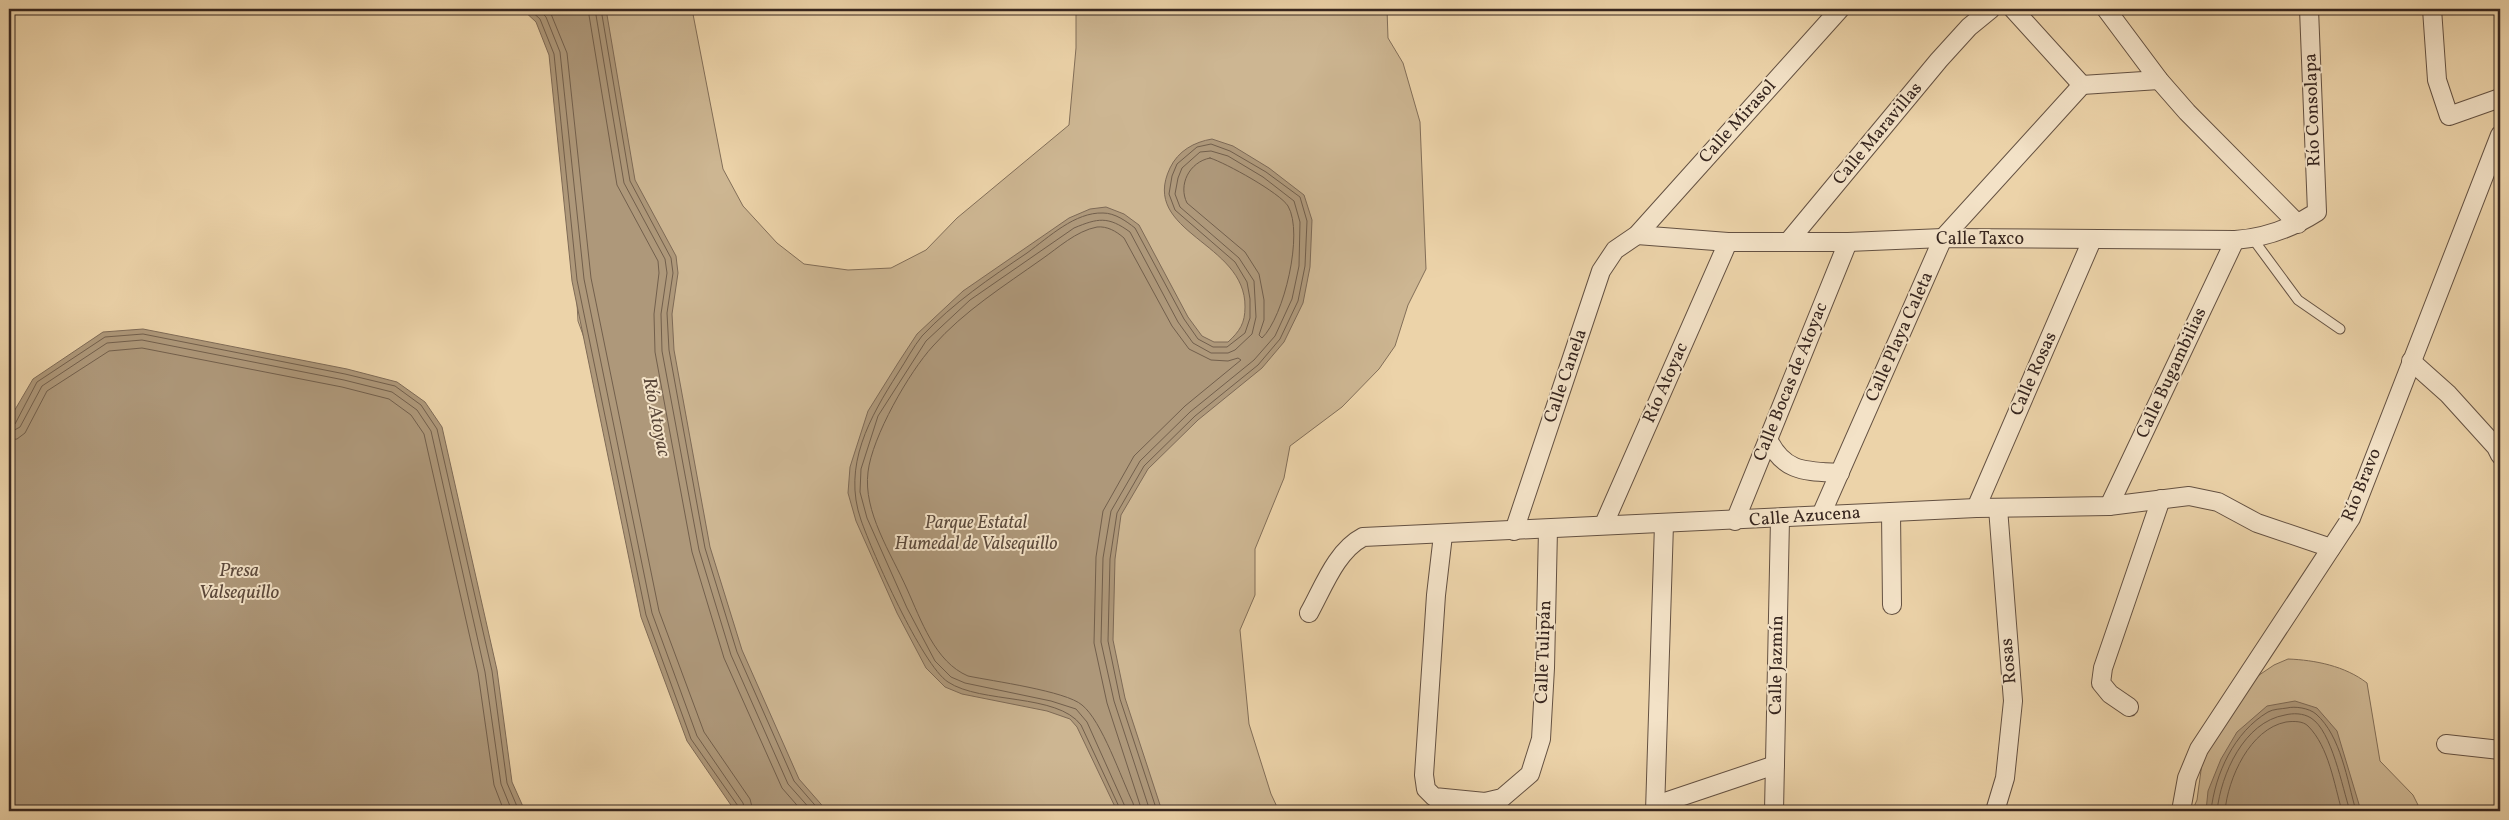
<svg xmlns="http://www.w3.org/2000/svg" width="2509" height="820" viewBox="0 0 2509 820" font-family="Vollkorn,serif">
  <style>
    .green { fill: #cdb692; stroke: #826e58 }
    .water { fill: #ae987a; stroke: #7e6a56 }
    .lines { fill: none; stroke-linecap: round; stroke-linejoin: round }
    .shore { stroke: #725f4c; stroke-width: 1 }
    .lane-casing { stroke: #645142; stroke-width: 11 }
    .street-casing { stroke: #645142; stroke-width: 20 }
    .lane { stroke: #f3e2c7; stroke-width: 9 }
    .street { stroke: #f3e2c7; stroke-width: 18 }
    .labels { text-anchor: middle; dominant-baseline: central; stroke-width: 4; stroke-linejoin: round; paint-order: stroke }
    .street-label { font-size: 18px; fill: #37261f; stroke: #f3e2c7 }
    .park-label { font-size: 18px; font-style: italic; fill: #5c4a3c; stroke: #f3e2c7 }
    .water-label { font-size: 19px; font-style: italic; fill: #5b483a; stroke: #f3e2c7 }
  </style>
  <rect width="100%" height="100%" fill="#ecd3a9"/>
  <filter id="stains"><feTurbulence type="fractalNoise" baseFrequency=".004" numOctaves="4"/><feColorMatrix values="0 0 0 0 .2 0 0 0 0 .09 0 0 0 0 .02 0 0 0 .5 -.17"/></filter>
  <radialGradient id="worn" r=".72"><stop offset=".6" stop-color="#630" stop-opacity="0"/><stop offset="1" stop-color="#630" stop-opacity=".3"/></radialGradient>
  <g class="green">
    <path d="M558,9H692L723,169L743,206L777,243L804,264L848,270L891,268L926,250L957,218L1069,125L1076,48V9H1387L1388,38L1403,63L1420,122L1426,269L1408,305L1395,346L1379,369L1342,407L1290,446L1284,478L1255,549V595L1240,630L1249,724L1271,794L1279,811H757L578,321L561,11Z"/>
    <path d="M2288,659C2315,660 2345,666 2367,683L2380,761L2413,795L2421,811H2192L2197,800L2204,748L2231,694L2274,665Z"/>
  </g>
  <g class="water">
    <path d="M522,9H606L635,180L676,256L678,273L672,314L674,350L710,547L742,650L799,779L827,811H735L687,741L641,617L572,281L549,55L536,22Z"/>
    <path d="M1212,139L1233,146L1269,168L1304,195L1312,220L1310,267L1303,303L1284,342L1262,368L1198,420L1148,469L1121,515L1115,559L1113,640L1125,698L1162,811H1117L1077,727L1070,719L1047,711L962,694L945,687L926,668L897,613L856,521L848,493L850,467L868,411L898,363L917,334L963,291L1069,218L1090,209L1106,207L1124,214L1139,225L1188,317L1202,336L1214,342H1228C1240,331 1245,323 1245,307C1246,242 1139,233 1170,168C1178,151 1194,142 1212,139Z"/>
    <path d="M143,329L347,369L397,382L425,402L442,427L497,670L512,782L525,811H9V430L13,413L33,379L103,332Z"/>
    <path d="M2295,701L2317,708L2337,731L2361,811H2206L2208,791L2221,759L2237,732L2267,706Z"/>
  </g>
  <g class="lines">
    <g class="shore">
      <path d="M529,9L540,19L554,54L577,280L646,615L691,739L738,806L739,811"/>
      <path d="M538,9L546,17L560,52L584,279L652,613L697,736L743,803L745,811"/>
      <path d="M549,9L567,53L591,278L659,611L704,732L750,799L753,811"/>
      <path d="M588,9L617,185L658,261L659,273L654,314L655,352L692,552L724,658L782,788L802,811"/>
      <path d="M595,9L624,183L665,259L667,273L661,314L662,351L699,550L731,655L788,784L812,811"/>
      <path d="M601,9L630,181L671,258L673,273L667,313L669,350L705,548L737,652L794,781L820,811"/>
      <path d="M1210,158C1226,163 1280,193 1288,206C1304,233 1284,317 1262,338L1259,335L1264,320V300L1259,274L1245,252L1187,203C1178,185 1189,162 1210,158Z"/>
      <path d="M9,426L15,424L37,382L105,337L143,334L345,374L395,386L421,405L437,429L492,671L507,783L519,811"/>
      <path d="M9,433L20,427L42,386L107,343L142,340L344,380L392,392L417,410L431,431L485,672L501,784L512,811"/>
      <path d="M9,440L17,439L25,433L47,391L109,351L142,348L342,387L389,399L411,415L424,434L478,673L494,785L504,811"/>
      <path d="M1121,811L1081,725C1057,693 981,704 948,682C922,665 872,552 861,520C842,466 870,417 898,373C906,361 913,347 922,336C953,303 990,278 1027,253C1049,237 1075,212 1103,213C1115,213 1126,221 1135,228L1184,319L1198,339L1213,347H1227L1245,333L1250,318V299L1247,282L1235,262L1175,210L1169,194L1172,176L1177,164L1197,147L1211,144L1230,151L1266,172L1300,197L1307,221L1305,266L1298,301L1280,339L1258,365L1195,416L1144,466L1117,513L1110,559L1108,641L1120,699L1157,811"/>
      <path d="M1127,811L1087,722L1076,709L1051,701L965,683L951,677L935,661L907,608L867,518L860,492L861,469L878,416L926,341L970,300L1074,228C1098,218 1108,216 1130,232L1178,322L1193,343L1211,353H1228L1235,350L1252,334L1256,317L1254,281L1239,258L1180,207L1175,194L1178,178L1182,168L1200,152L1211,151L1228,156L1263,177L1294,201L1300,222L1299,266L1292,299L1275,336L1254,360L1190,412L1140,461L1111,511L1103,558L1101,642L1114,701L1150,811"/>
      <path d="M1135,811L1133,803C1121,778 1102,721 1082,705C1066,691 992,681 968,676C935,662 921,620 907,589C891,553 863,512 868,472C872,437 909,372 933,346C964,311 1004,286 1042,259C1058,248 1076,231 1097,227C1107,226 1116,231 1124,238L1172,326L1189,349L1211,360L1228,361L1238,358L1241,360L1185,406L1134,456L1103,511L1096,557L1094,643L1107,703L1142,811"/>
      <path d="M2211,811C2215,774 2234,732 2268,712C2273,709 2281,709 2287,708C2295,706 2309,708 2316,714C2341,736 2347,780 2356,811"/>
      <path d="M2217,811C2221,774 2244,722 2285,715C2293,713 2303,713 2311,718C2332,731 2342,787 2350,811"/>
      <path d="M2225,811C2228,778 2250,729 2286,722C2294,721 2303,721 2308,726C2329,747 2334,784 2342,811"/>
    </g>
    <g class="lane-casing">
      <path id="lane" d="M2253,239L2298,300L2340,329"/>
    </g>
    <g class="street-casing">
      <g id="street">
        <path d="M2013,9L2082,85"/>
        <path d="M2106,9L2159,80L2187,112L2298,224"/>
        <path d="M2432,9L2437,80L2449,116L2500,98"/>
        <path d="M2082,85L2159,80"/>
        <path d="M1637,235L1728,242H1848L1943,238L2235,240C2264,238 2292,228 2317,212L2309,9"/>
        <path d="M1788,242L1939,60L1969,27L1991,9"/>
        <path d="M2411,361L2448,394L2496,447L2500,455"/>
        <path d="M1768,439C1784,473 1806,471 1840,473"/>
        <path d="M2109,506L2235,240"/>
        <path d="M1976,508L2092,240"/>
        <path d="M1891,512L1892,605"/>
        <path d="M1821,515L1943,238L2082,85"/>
        <path d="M1735,521L1848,242"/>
        <path d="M1604,524L1728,242"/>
        <path d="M1514,531L1601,271L1615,250L1637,235L1840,9"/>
        <path d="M1443,535L1436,595L1424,775L1426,789L1434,797L1485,802L1502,798L1530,774L1541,739L1545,668L1548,529"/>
        <path d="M1309,613C1323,588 1336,551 1363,537L1976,508L2109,506L2189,496L2218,502L2257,523L2331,548"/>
        <path d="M2129,707L2110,694L2101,683L2103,668L2161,499"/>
        <path d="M2446,744L2500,750"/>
        <path d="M1656,805L1775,765"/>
        <path d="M1655,811L1664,524"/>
        <path d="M1774,811L1780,519"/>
        <path d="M1995,811L2005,778L2013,701L1998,508"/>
        <path d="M2181,811L2187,778L2199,749L2351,518L2500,135"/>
      </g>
    </g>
    <use href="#lane" class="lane"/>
    <use href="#street" class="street"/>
  </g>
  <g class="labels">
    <g class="street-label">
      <text transform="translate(2313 110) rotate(-92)">Río Consolapa</text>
      <text transform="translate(1738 122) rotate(-48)">Calle Mirasol</text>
      <text transform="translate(1878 134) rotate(-50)">Calle Maravillas</text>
      <text x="1980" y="239">Calle Taxco</text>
      <text transform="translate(1900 337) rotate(-66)">Calle Playa Caleta</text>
      <text transform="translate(2172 373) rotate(-65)">Calle Bugambilias</text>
      <text transform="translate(2034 374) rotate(-66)">Calle Rosas</text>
      <text transform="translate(1566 376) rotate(-71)">Calle Canela</text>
      <text transform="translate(1791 382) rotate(-68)">Calle Bocas de Atoyac</text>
      <text transform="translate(1666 383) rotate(-66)">Río Atoyac</text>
      <text transform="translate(2362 485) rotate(-68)">Río Bravo</text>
      <text transform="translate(1805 517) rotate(-4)">Calle Azucena</text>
      <text transform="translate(1544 652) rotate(-88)">Calle Tulipán</text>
      <text transform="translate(2009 661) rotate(-95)">Rosas</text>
      <text transform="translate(1777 665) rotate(-89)">Calle Jazmín</text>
    </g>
    <g class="park-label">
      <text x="976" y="523">Parque Estatal<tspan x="976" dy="21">Humedal de Valsequillo</tspan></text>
    </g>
    <g class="water-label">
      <text transform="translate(656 417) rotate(79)">Río Atoyac</text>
      <text x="239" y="571">Presa<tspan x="239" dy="22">Valsequillo</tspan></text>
    </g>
  </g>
  <rect width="2509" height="820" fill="none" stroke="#ecd3a9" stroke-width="30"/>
  <rect x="10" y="10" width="2489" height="800" fill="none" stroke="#37261f" stroke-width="2.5"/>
  <rect x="15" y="15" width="2479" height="790" fill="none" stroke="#37261f"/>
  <rect width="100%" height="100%" filter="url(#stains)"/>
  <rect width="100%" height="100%" fill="url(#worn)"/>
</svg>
